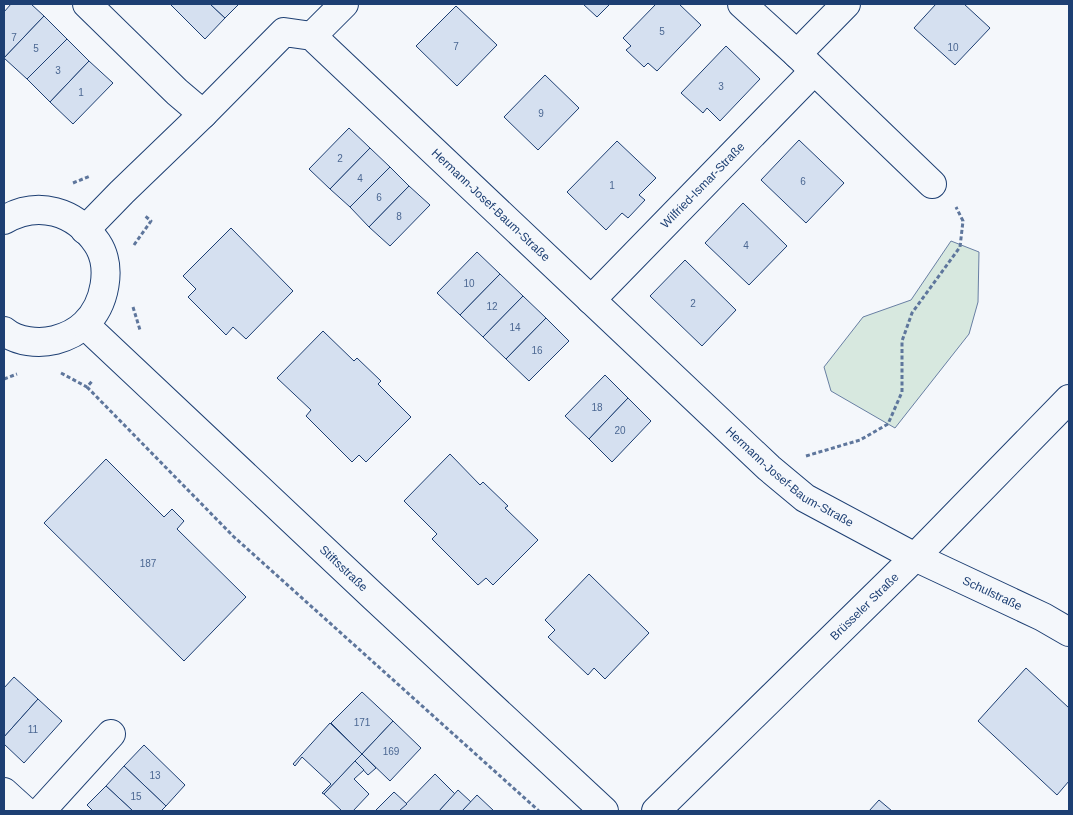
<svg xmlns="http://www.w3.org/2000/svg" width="1073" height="815" viewBox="0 0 1073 815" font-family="Arial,sans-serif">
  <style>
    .green { fill: #d7e8df; stroke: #687fa3 }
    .building { fill: #d5e0f0; stroke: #1d3f73 }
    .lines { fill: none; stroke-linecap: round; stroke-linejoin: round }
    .minor-casing { stroke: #1d3f73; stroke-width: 30 }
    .path { stroke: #5e769c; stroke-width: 3; stroke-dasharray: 4 2.5; stroke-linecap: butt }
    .minor { stroke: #f4f7fb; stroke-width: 28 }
    .labels { text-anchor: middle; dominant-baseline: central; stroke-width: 4; stroke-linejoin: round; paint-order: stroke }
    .number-label { font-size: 10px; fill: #4b6792 }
    .street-label { font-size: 12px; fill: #1d3f73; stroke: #f4f7fb }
  </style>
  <rect width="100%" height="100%" fill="#f4f7fb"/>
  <path class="green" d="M951,241L979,252L978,302L969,334L895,428L831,391L824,367L863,317L911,300Z"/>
  <g class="building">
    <path d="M11,4H31L44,16L4,58V12Z"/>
    <path d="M170,4H210L225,18L205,39Z"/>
    <path d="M210,4H239L225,18Z"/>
    <path d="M583,4H610L597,17Z"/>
    <path d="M656,4H679L701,25L657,71L648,63L644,67L626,50L631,46L623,38Z"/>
    <path d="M936,4H964L990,28L955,65L914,28Z"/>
    <path d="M456,6L497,45L457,86L416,46Z"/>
    <path d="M44,16L67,39L27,79L4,58Z"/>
    <path d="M67,39L89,61L50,102L27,79Z"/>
    <path d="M726,46L760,79L720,121L707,108L703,113L681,93Z"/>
    <path d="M89,61L113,83L73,124L50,102Z"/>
    <path d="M545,75L579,108L538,150L504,117Z"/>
    <path d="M349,128L370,148L330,189L309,169Z"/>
    <path d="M799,140L844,183L806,223L761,180Z"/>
    <path d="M617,141L656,178L639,195L645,200L628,218L622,213L606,230L567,192Z"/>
    <path d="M370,148L390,167L350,207L330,189Z"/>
    <path d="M390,167L409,186L369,227L350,207Z"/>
    <path d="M409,186L430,205L390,246L369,227Z"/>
    <path d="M743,203L787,246L749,285L705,243Z"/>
    <path d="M231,228L293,291L246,339L233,327L226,335L188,297L196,289L183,276Z"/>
    <path d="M477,252L500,274L460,315L437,293Z"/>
    <path d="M685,260L736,310L702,346L650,296Z"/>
    <path d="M500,274L523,296L483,337L460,315Z"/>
    <path d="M523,296L546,318L506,359L483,337Z"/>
    <path d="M546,318L569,341L529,381L506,359Z"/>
    <path d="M323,331L354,361L357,358L381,381L378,384L411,417L366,462L359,455L352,462L306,416L311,410L277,378Z"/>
    <path d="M605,375L628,398L589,439L565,416Z"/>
    <path d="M628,398L651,421L612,462L589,439Z"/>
    <path d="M450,454L480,485L483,482L508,506L505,508L538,540L493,585L486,578L478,585L432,539L437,534L404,501Z"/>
    <path d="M106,459L164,517L172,509L184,521L177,529L246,597L184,661L44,523Z"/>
    <path d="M589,574L649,633L605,679L594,668L588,675L548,637L555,630L545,620Z"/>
    <path d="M1026,668L1069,708V781L1057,795L978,721Z"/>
    <path d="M14,677L38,699L4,737V688Z"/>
    <path d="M362,692L393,721L362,754L331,723Z"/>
    <path d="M38,699L62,721L24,763L4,744V737Z"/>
    <path d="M393,721L421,748L390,781L362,754Z"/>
    <path d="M330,723L362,754L324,794L322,793L331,784L302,757L295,766L293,764Z"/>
    <path d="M144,745L185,785L166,806L124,766Z"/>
    <path d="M362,754L376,768L368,775L355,761Z"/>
    <path d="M355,761L364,770L354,779L369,794L353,811H342L324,794Z"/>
    <path d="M124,766L166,806L161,811H133L106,786Z"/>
    <path d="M435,774L455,794L439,811H399Z"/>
    <path d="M106,786L133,811H93L87,805Z"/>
    <path d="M458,790L471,802L462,811H439Z"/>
    <path d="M394,792L407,804L399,811H375Z"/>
    <path d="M477,795L494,811H462Z"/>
    <path d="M879,800L892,811H869Z"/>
  </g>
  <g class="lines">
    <g class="minor-casing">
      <g id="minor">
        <path d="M87,4L177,92L203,114"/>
        <path d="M742,4L797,54L932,184"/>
        <path d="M312,36L344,4"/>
        <path d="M797,54L846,4"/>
        <path d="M4,220C38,200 75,211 97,243C113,267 105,305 85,324C77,332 66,337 55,340C39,344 17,342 4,331"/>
        <path id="s1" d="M85,230L122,192L203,114L284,32L312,36L769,468L805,498L915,557L1043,617L1069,632"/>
        <path id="s2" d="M591,300L814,71"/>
        <path id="s3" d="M85,325L374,597L604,811"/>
        <path d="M4,792L25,811"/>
        <path d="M41,811L111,734"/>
        <path id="s4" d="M656,811L915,557L1069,399"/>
      </g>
    </g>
    <g class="path">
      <path d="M73,183L90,176"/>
      <path d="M134,245L151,221L144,215"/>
      <path d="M133,307L140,330"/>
      <path d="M61,373L87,387L93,380"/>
      <path d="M4,379L17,374"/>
      <path d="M87,387L233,536L539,811"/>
      <path d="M806,456L860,440L888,424L902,392V341L912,313L960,247L963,221L956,207"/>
    </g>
    <use href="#minor" class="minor"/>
  </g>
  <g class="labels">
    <g class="number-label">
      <text x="662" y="31">5</text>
      <text x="14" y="37">7</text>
      <text x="456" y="46">7</text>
      <text x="953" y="47">10</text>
      <text x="36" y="48">5</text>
      <text x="58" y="70">3</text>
      <text x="721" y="86">3</text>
      <text x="81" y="92">1</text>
      <text x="541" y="113">9</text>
      <text x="340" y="158">2</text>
      <text x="360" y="178">4</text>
      <text x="803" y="181">6</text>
      <text x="612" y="185">1</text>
      <text x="379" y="197">6</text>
      <text x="399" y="216">8</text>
      <text x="746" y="245">4</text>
      <text x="469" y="283">10</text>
      <text x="693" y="303">2</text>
      <text x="492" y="306">12</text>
      <text x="515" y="327">14</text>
      <text x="537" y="350">16</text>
      <text x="597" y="407">18</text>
      <text x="620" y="430">20</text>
      <text x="148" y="563">187</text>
      <text x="362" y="722">171</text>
      <text x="33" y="729">11</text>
      <text x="391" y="751">169</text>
      <text x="155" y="775">13</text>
      <text x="136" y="796">15</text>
    </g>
    <g class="street-label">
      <text stroke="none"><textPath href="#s2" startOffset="160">Wilfried-Ismar-Straße</textPath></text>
      <text stroke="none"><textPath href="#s1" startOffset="555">Hermann-Josef-Baum-Straße</textPath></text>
      <text stroke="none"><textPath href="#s1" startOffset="960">Hermann-Josef-Baum-Straße</textPath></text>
      <text stroke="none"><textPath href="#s3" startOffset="355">Stiftsstraße</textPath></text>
      <text stroke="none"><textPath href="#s1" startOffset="1195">Schulstraße</textPath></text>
      <text stroke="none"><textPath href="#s4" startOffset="292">Brüsseler Straße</textPath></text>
    </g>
  </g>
  <rect width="1073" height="815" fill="none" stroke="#1d3f73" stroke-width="10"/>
</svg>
